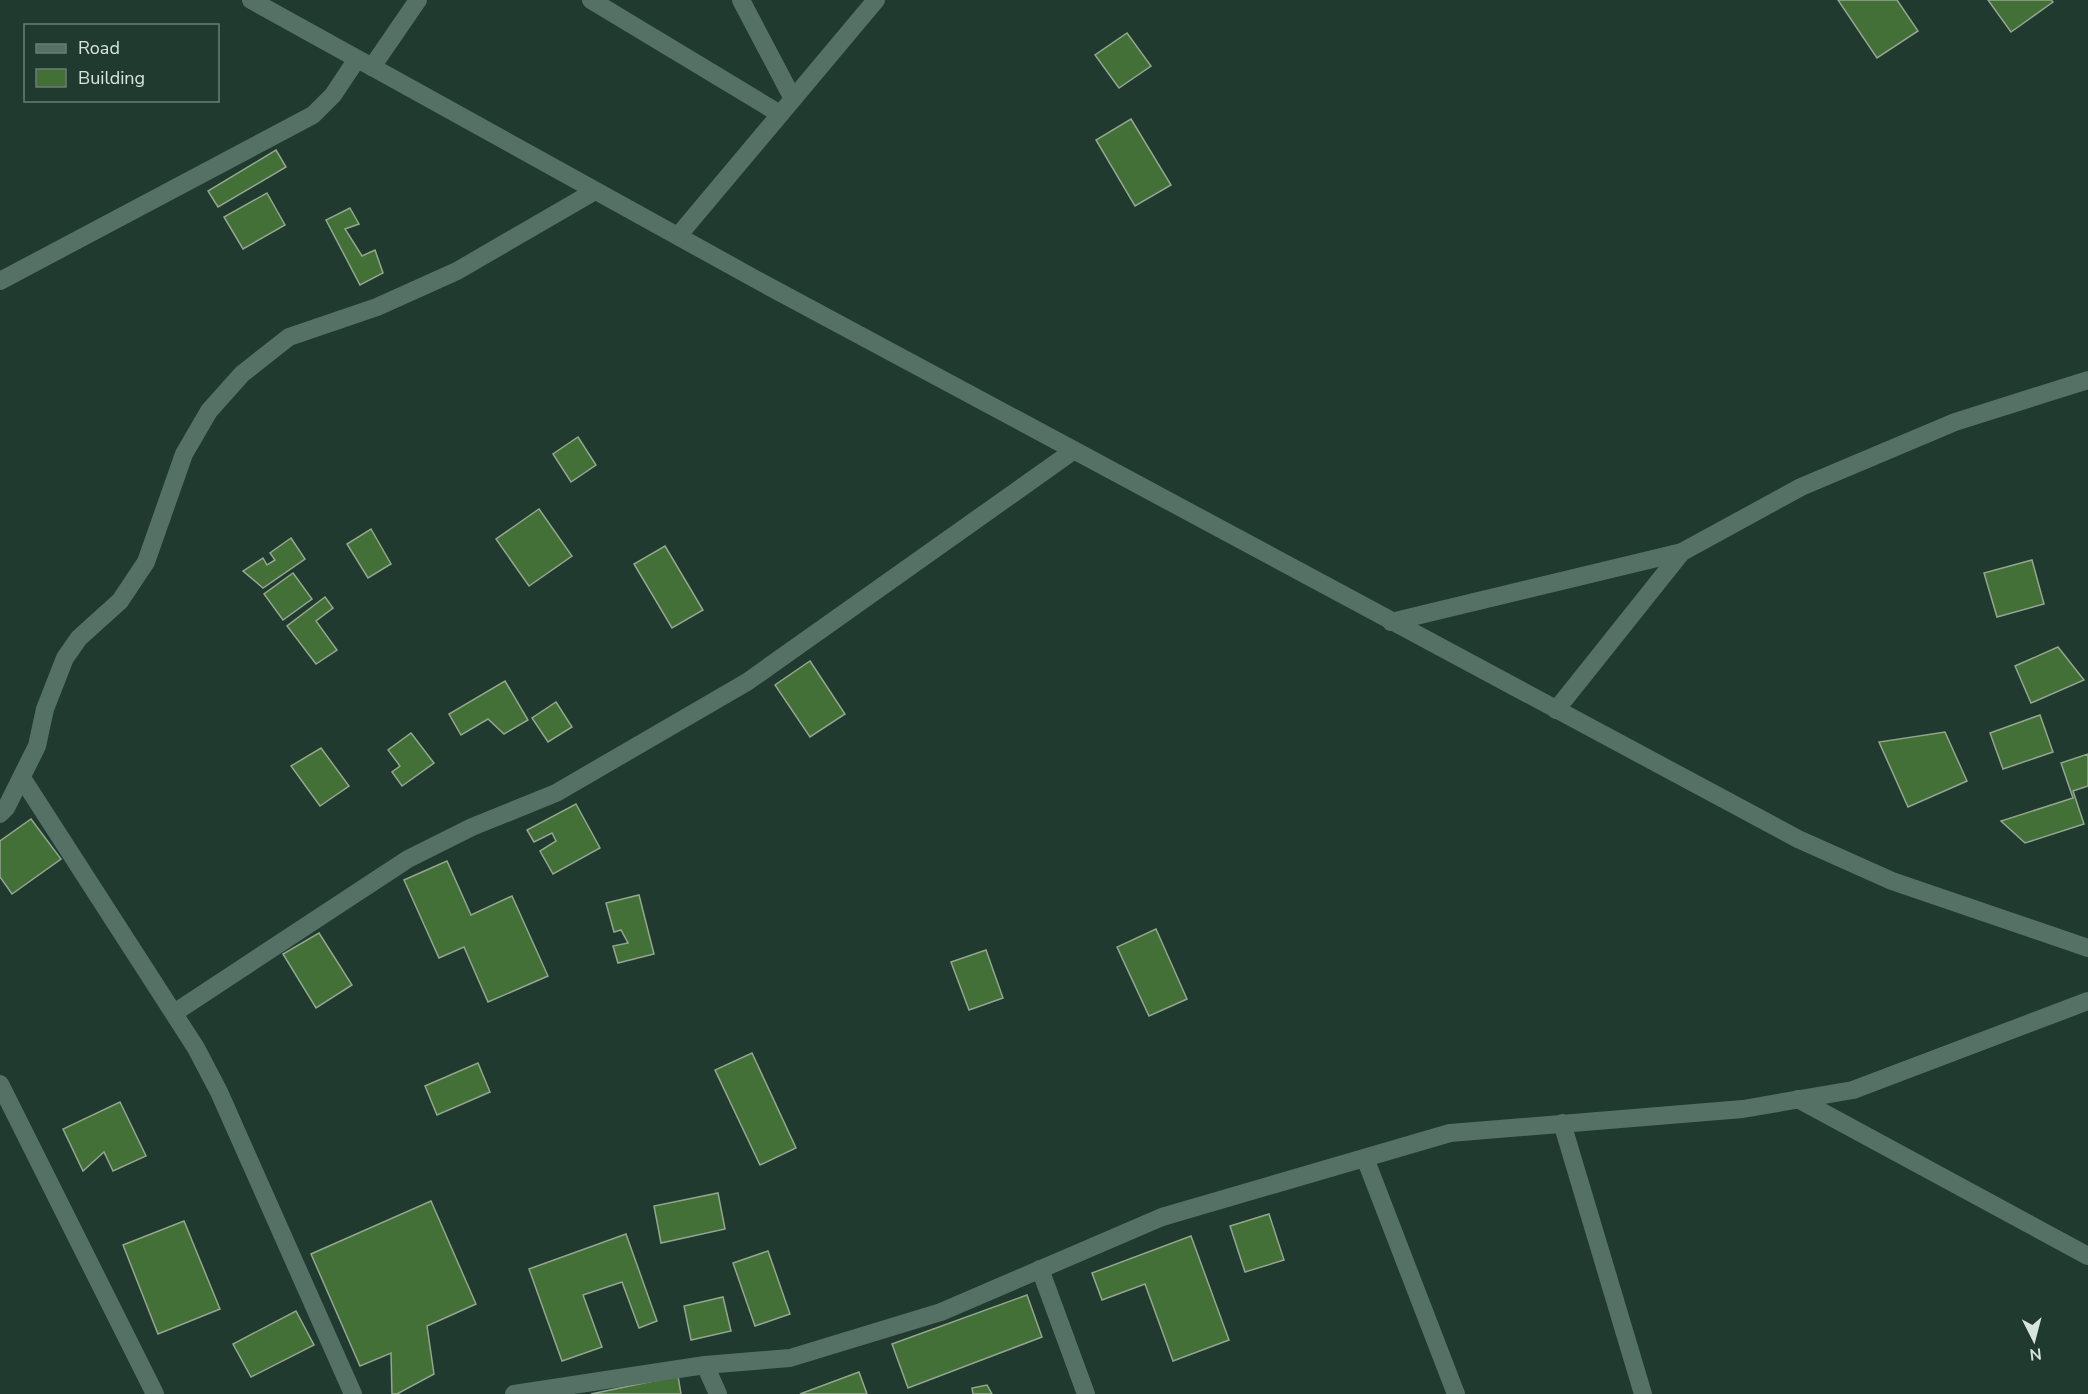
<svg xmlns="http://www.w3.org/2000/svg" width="2088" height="1394" viewBox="0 0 2088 1394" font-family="'Nunito Sans',sans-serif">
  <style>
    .building { fill: #427036; stroke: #94a690; stroke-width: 1.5 }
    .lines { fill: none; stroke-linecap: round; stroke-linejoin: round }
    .minor { stroke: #557064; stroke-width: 18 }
  </style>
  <rect width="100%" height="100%" fill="#203a30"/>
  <g class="building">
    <path d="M1838,0H1897L1918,31L1877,58Z"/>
    <path d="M1988,0H2051L2053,2L2011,32Z"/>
    <path d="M1127,33L1151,66L1119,88L1095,55Z"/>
    <path d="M1131,119L1171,185L1135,206L1096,140Z"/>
    <path d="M276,150L286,167L218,207L208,191Z"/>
    <path d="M267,193L285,225L243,249L224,217Z"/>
    <path d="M350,208L359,224L345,229L362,256L375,250L383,273L360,285L326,220Z"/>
    <path d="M578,437L596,465L571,482L553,454Z"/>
    <path d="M539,509L572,556L529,586L496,539Z"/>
    <path d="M371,529L391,564L368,578L347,544Z"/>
    <path d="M291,538L305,559L263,588L243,571L263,558L267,565L275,560L270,553Z"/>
    <path d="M665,546L703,610L672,628L634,564Z"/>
    <path d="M2032,560L2044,604L1997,617L1984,573Z"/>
    <path d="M293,573L312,599L283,620L264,594Z"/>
    <path d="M325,597L333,608L316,621L337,650L316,664L287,626Z"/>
    <path d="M2058,647L2084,680L2031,703L2015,666Z"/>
    <path d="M810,661L845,714L810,737L775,685Z"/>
    <path d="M505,681L528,720L504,734L488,719L461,735L449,714Z"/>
    <path d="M556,702L572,727L548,742L532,718Z"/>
    <path d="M2040,715L2053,752L2003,769L1990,733Z"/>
    <path d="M1945,732L1967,781L1908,807L1879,742Z"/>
    <path d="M411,733L434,763L402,786L392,772L400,766L388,750Z"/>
    <path d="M321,748L349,786L320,806L291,766Z"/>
    <path d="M2088,754V786L2073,791L2084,824L2025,843L2001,821L2073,798L2061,763Z"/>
    <path d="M576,804L600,848L553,874L540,851L556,841L552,833L534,842L527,830Z"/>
    <path d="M31,819L61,859L12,894L0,877V841Z"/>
    <path d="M447,861L471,915L512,896L548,976L488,1002L464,947L439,958L404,880Z"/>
    <path d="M639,895L654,954L618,963L613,946L628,943L621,930L614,932L606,903Z"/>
    <path d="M1156,929L1187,999L1149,1016L1117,947Z"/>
    <path d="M319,933L352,985L316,1008L283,954Z"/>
    <path d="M986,950L1003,998L969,1010L951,962Z"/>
    <path d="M752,1053L796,1148L760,1165L715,1070Z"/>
    <path d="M478,1063L490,1092L437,1115L425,1086Z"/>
    <path d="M120,1102L146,1156L113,1171L104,1152L83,1171L63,1129Z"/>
    <path d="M718,1193L725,1229L661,1243L654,1206Z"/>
    <path d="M431,1201L476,1304L427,1326L434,1374L397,1394H392L391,1353L360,1366L311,1254Z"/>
    <path d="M1269,1214L1284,1260L1245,1272L1230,1226Z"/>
    <path d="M184,1221L220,1309L158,1334L123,1245Z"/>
    <path d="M626,1234L657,1321L639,1328L622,1282L583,1295L602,1347L562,1361L529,1269Z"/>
    <path d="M1191,1236L1229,1340L1173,1361L1145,1284L1102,1300L1092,1273Z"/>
    <path d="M768,1251L790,1314L755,1326L733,1263Z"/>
    <path d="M1027,1295L1042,1337L908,1388L892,1344Z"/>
    <path d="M723,1297L731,1331L691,1340L684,1306Z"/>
    <path d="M296,1311L314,1345L251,1377L233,1344Z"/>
    <path d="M859,1372L867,1394H800Z"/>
    <path d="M678,1376L681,1394H591Z"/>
    <path d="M987,1385L992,1394H973L972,1388Z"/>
  </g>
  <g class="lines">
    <g class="minor">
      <path d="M251,0L757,280L1798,839L1892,881L2088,948"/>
      <path d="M591,0L780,114"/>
      <path d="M741,0L793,99"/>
      <path d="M372,67L418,0"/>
      <path d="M678,236L876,0"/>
      <path d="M0,281L313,115L333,95L357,59"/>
      <path d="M1391,622L1682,552L1801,487L1955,422L2088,380"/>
      <path d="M1556,710L1682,552"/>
      <path d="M22,778L196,1048L219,1092L353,1394"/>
      <path d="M0,814L6,808L37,746L45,709L65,658L79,638L120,601L146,562L184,454L209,411L242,374L289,337L377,307L457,271L595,191"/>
      <path d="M174,1013L408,859L472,827L556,793L747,682L1073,451"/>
      <path d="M0,1084L155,1394"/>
      <path d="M1798,1099L2088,1256"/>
      <path d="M1562,1123L1643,1394"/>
      <path d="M1365,1158L1456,1394"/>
      <path d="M1040,1269L1086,1394"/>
      <path d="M705,1365L718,1394"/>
      <path d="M514,1394L705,1365L790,1358L941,1312L1162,1217L1450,1133L1743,1109L1853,1090L2088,1001"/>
    </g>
  </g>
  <rect x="24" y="24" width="195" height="78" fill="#203a30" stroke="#697e76" stroke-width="1.5"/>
  <rect x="36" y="44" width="30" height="9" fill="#557064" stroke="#697e76" stroke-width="1.5"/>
  <text x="78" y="54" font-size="18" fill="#d6e5df">Road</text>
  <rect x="36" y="69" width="30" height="18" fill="#427036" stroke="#697e76" stroke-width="1.5"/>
  <text x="78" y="84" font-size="18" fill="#d6e5df">Building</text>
  <g transform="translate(2034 1340) rotate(174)" stroke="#203a30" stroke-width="4.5" paint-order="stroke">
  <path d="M0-4.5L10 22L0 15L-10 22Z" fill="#d6e5df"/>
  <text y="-9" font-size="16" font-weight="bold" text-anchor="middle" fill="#d6e5df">N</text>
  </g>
</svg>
